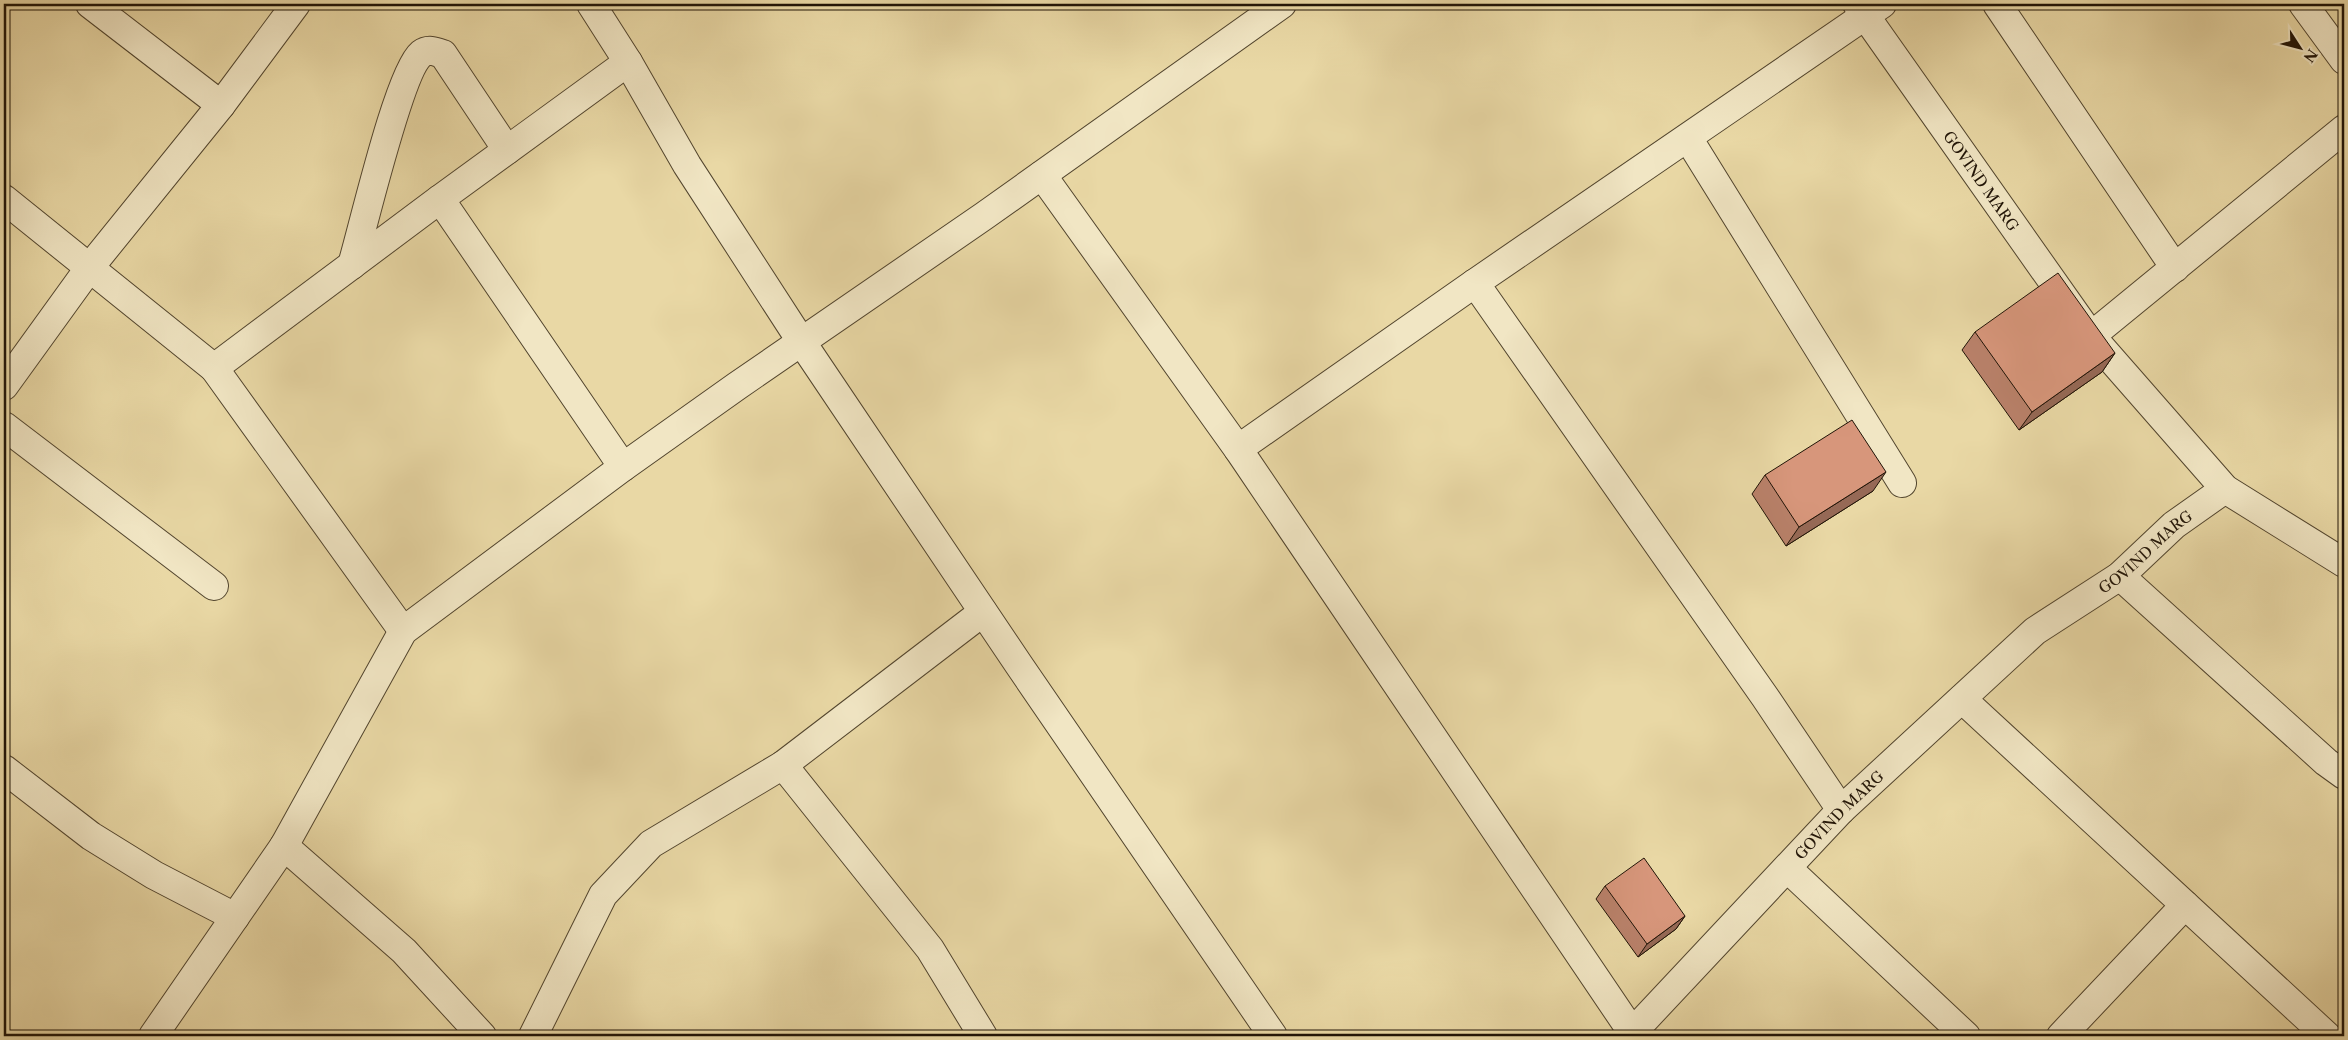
<svg xmlns="http://www.w3.org/2000/svg" width="2348" height="1040" viewBox="0 0 2348 1040" font-family="'Libre Caslon Text',serif">
  <style>
    .lines { fill: none; stroke-linecap: round; stroke-linejoin: round }
    .street-casing { stroke: #52452e; stroke-width: 30 }
    .street { stroke: #f1e6c4; stroke-width: 28 }
    .wall { fill: #b9816a; stroke: #201407 }
    .shaded-wall { fill: #966956; stroke: #201407 }
    .building { fill: #d7967b; stroke: #201407 }
    .labels { text-anchor: middle; dominant-baseline: central; stroke-width: 5; stroke-linejoin: round; paint-order: stroke }
    .street-label { font-size: 15px; fill: #201407; stroke: #f1e6c4 }
  </style>
  <rect width="100%" height="100%" fill="#e9d8a5"/>
  <filter id="stains"><feTurbulence type="fractalNoise" baseFrequency=".004" numOctaves="4"/><feColorMatrix values="0 0 0 0 .2 0 0 0 0 .09 0 0 0 0 .02 0 0 0 .5 -.17"/></filter>
  <radialGradient id="worn" r=".72"><stop offset=".6" stop-color="#630" stop-opacity="0"/><stop offset="1" stop-color="#630" stop-opacity=".3"/></radialGradient>
  <g class="lines">
    <g class="street-casing">
      <g id="street">
        <path d="M90,4L221,105"/>
        <path d="M591,4L628,62"/>
        <path id="s1" d="M1857,4L2091,336L2225,489L2344,563"/>
        <path d="M1997,4L2175,268"/>
        <path d="M2303,4L2344,60"/>
        <path d="M1688,138L1902,483"/>
        <path d="M1042,175L1238,449L1475,283"/>
        <path d="M4,199L214,368"/>
        <path d="M352,265C363,228 399,72 421,54C429,48 435,52 443,54L507,150"/>
        <path d="M2091,336L2344,129"/>
        <path d="M4,386L90,267L221,105L296,4"/>
        <path d="M4,426L214,586"/>
        <path d="M1238,449L1632,1032"/>
        <path d="M623,467L440,199L628,62L687,165L801,341L1019,665L1273,1036"/>
        <path d="M2120,576L2326,762L2344,775"/>
        <path d="M403,631L214,368L440,199"/>
        <path d="M1962,699L2327,1036"/>
        <path d="M4,769L91,836L154,875L235,917"/>
        <path d="M1841,810L1765,697L1475,283L1882,4"/>
        <path d="M284,846L404,951L482,1036"/>
        <path d="M1787,868L1966,1036"/>
        <path d="M153,1036L284,846L403,631L623,467L737,386L984,216L1282,4"/>
        <path d="M533,1036L603,895L651,844L783,765"/>
        <path d="M983,1036L930,949L783,765L983,612"/>
        <path id="s2" d="M1629,1036L1841,810L2035,631L2120,576L2174,525L2225,489"/>
        <path d="M2061,1036L2185,905"/>
      </g>
    </g>
    <use href="#street" class="street"/>
  </g>
  <g class="wall">
    <path d="M1975,332L2115,353L2102,372L2019,430L1962,350Z"/>
    <path d="M1765,475L1873,491L1786,546L1752,494Z"/>
    <path d="M1605,886L1685,916L1676,929L1638,957L1596,899Z"/>
  </g>
  <g class="shaded-wall">
    <path d="M2115,353L2102,372L2019,430L2032,412Z"/>
    <path d="M1886,472L1873,491L1786,546L1799,527Z"/>
    <path d="M1685,916L1676,929L1638,957L1647,944Z"/>
  </g>
  <g class="building">
    <path d="M2058,273L2115,353L2032,412L1975,332Z"/>
    <path d="M1852,420L1886,472L1799,527L1765,475Z"/>
    <path d="M1644,858L1685,916L1647,944L1605,886Z"/>
  </g>
  <g class="labels">
    <g class="street-label">
      <text stroke="none"><textPath href="#s1" startOffset="216">GOVIND MARG</textPath></text>
      <text stroke="none"><textPath href="#s2" startOffset="710">GOVIND MARG</textPath></text>
      <text stroke="none"><textPath href="#s2" startOffset="305">GOVIND MARG</textPath></text>
    </g>
  </g>
  <rect width="2348" height="1040" fill="none" stroke="#e9d8a5" stroke-width="20"/>
  <rect x="5" y="5" width="2338" height="1030" fill="none" stroke="#201407" stroke-width="2.5"/>
  <rect x="10" y="10" width="2328" height="1020" fill="none" stroke="#201407"/>
  <g transform="translate(2300 48) rotate(126)" stroke="#f1e6c4" stroke-width="4" paint-order="stroke">
  <path d="M0-4L9 19L0 12L-9 19Z" fill="#201407"/>
  <text y="-8" font-size="14" font-weight="bold" text-anchor="middle" fill="#201407">N</text>
  </g>
  <rect width="100%" height="100%" filter="url(#stains)"/>
  <rect width="100%" height="100%" fill="url(#worn)"/>
</svg>
